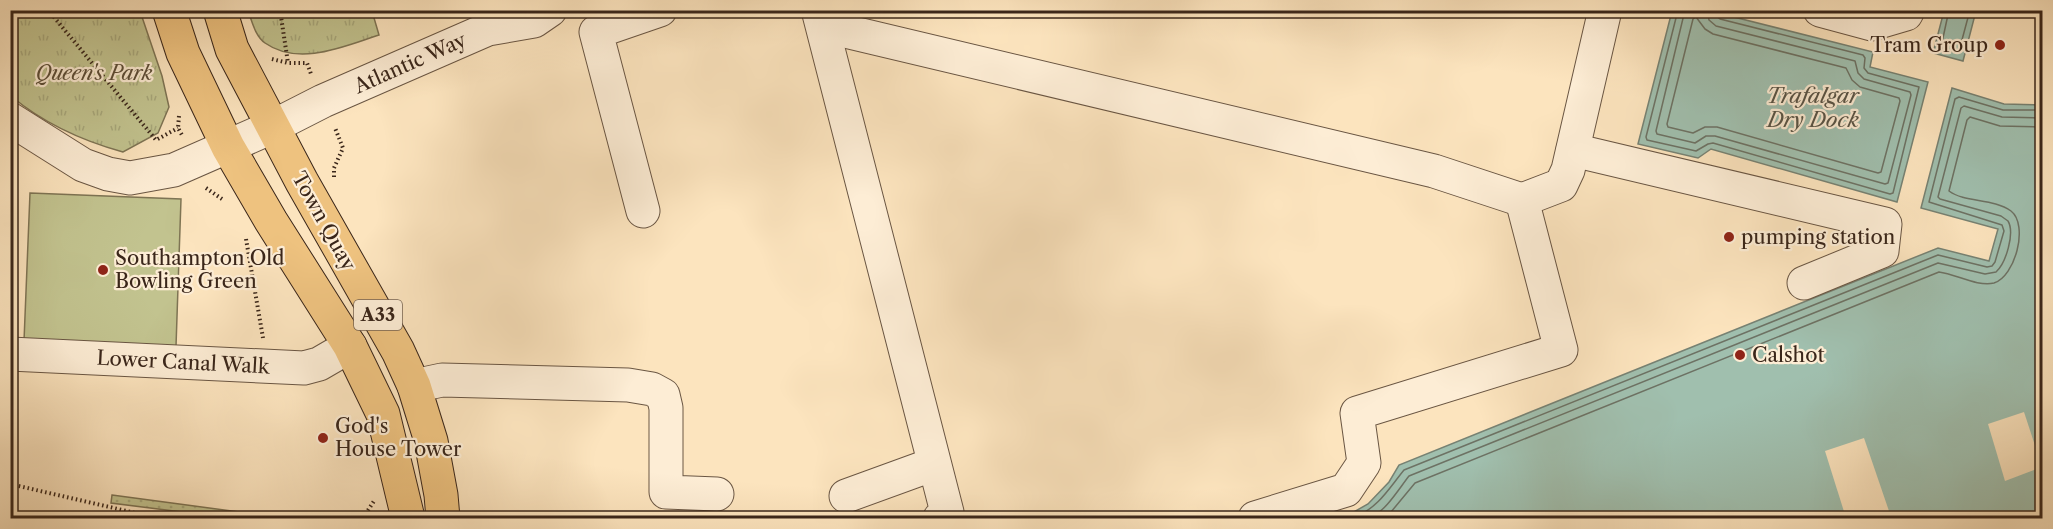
<svg xmlns="http://www.w3.org/2000/svg" width="2053" height="529" viewBox="0 0 2053 529" font-family="'Libre Caslon Text',serif">
  <style>
    .grass { fill: url(#grass-dots); stroke: #7e7454; stroke-width: 1.5 }
    .park { fill: url(#park-tufts); stroke: #7e7454; stroke-width: 1.5 }
    .pitch { fill: #c2c38f; stroke: #7e7454; stroke-width: 1.5 }
    .water { fill: #a0bfae; stroke: #778273; stroke-width: 1.5 }
    .pier { fill: #fce4be }
    .lines { fill: none; stroke-linecap: round; stroke-linejoin: round }
    .shore { stroke: #6d7264; stroke-width: 1.5 }
    .minor-casing { stroke: #6a5643; stroke-width: 35 }
    .major-casing { stroke: #3a261a; stroke-width: 35 }
    .path { stroke: #3a261a; stroke-width: 4; stroke-dasharray: 1.5 3; stroke-linecap: butt }
    .minor { stroke: #fdedd5; stroke-width: 33 }
    .major { stroke: #eec27f; stroke-width: 33 }
    .poi-dot { fill: #8f2418; stroke: #fdedd5; stroke-width: 2 }
    .labels { text-anchor: middle; dominant-baseline: central; stroke-width: 4.5; stroke-linejoin: round; paint-order: stroke }
    .shield { fill: #fdedd5; stroke: #746252; stroke-width: 1.5 }
    .shield-label { font-size: 18px; font-weight: bold; fill: #3a261a }
    .poi-label { font-size: 20px; fill: #3a261a; stroke: #fdedd5; text-anchor: start }
    .street-label { font-size: 20px; fill: #3a261a; stroke: #fdedd5 }
    .park-label { font-size: 20px; font-style: italic; fill: #5c4d37; stroke: #fdedd5 }
    .water-label { font-size: 21px; font-style: italic; fill: #595446; stroke: #fdedd5 }
  </style>
  <defs>
    <pattern id="grass-dots" width="8" height="8" patternUnits="userSpaceOnUse" patternTransform="scale(1.5)"><rect width="8" height="8" fill="#c2c38f"/><path d="M2 2h.1M6 6h.1" fill="none" stroke="#a7a77b" stroke-width="1.8" stroke-linecap="round"/></pattern>
    <pattern id="park-tufts" width="24" height="20" patternUnits="userSpaceOnUse" patternTransform="scale(1.5)"><rect width="24" height="20" fill="#c2c38f"/><path d="M3 7l-1-3M5 7V3M7 7l1-3M15 17l-1-3M17 17v-4M19 17l1-3" fill="none" stroke="#a7a77b"/></pattern>
  </defs>
  <rect width="100%" height="100%" fill="#fce4be"/>
  <filter id="stains"><feTurbulence type="fractalNoise" baseFrequency=".00333" numOctaves="4"/><feColorMatrix values="0 0 0 0 .2 0 0 0 0 .09 0 0 0 0 .02 0 0 0 .5 -.17"/></filter>
  <radialGradient id="worn" r=".72"><stop offset=".6" stop-color="#630" stop-opacity="0"/><stop offset="1" stop-color="#630" stop-opacity=".3"/></radialGradient>
  <path class="grass" d="M112,495L284,518H229L111,503Z"/>
  <g class="park">
    <path d="M11,10L140,11L162,76L169,107L158,133L123,152C83,141 42,122 11,96Z"/>
    <path d="M248,11H372L379,35C345,46 299,67 265,43C255,36 252,21 248,11Z"/>
  </g>
  <path class="pitch" d="M30,193L181,199L176,346L24,341Z"/>
  <g class="water">
    <path d="M1672,11H1710L1873,52L1870,67L1928,82L1897,202L1711,149L1698,158L1638,144Z"/>
    <path d="M1944,11H1976L1963,61L1933,53Z"/>
    <path d="M1952,88L2004,104L2042,105V518H1343L1368,504L1389,482L1399,465L1938,248L1989,261L1998,229L1921,208Z"/>
  </g>
  <g class="pier">
    <path d="M2024,412L2042,467L2005,481L1988,424Z"/>
    <path d="M1864,438L1890,514L1877,518H1846L1825,451Z"/>
  </g>
  <g class="lines">
    <g class="shore">
      <path d="M1678,10L1646,137L1647,140L1696,151L1708,144L1713,143L1890,194L1893,193L1919,87L1868,73L1864,68L1865,58L1863,55L1720,19L1716,16L1715,10"/>
      <path d="M1685,10L1656,131L1657,134L1695,143L1706,136H1715L1885,184L1888,183L1911,95L1910,92L1864,79L1858,73L1855,61L1716,26L1709,20L1707,10"/>
      <path d="M1949,10L1941,47L1943,49L1957,53L1959,51L1970,10"/>
      <path d="M1696,17L1705,29L1713,34L1846,68L1852,80L1860,87L1899,98L1900,101L1881,172L1878,173L1717,127H1705L1693,133L1668,127L1667,124L1693,19Z"/>
      <path d="M1355,518C1380,505 1387,491 1404,470L1938,255L1987,267L1992,266L1995,262L2004,231L2002,225L1929,202L1955,99L1959,97L2003,110H2042"/>
      <path d="M1371,518C1387,509 1398,490 1409,476L1938,263L1985,274L1996,272C2006,263 2015,233 2008,221L2001,216L1940,199L1938,197L1961,108L1964,106L2002,117L2042,118"/>
      <path d="M1386,518L1415,483L1939,272C1956,274 1977,287 1994,283C2015,277 2029,225 2011,211C1993,198 1965,203 1949,191L1967,120L1970,117L2000,126L2042,127"/>
    </g>
    <g class="minor-casing">
      <g id="minor">
        <path d="M818,10L947,512L940,518"/>
        <path d="M1820,10L1872,24L1906,14L1908,10"/>
        <path d="M824,26L1434,171L1522,200"/>
        <path d="M10,119L83,165L108,174L130,178L174,170L272,127L323,101L488,29L534,21L550,10"/>
        <path d="M1573,150L1885,224L1882,251L1804,283"/>
        <path d="M643,211L596,32L660,10"/>
        <path d="M10,354L304,368L319,364L350,346"/>
        <path d="M414,386L442,380L628,385L652,389L663,395L666,408V492L717,494"/>
        <path d="M846,496L934,464"/>
        <path d="M1255,518L1346,490L1364,463L1357,413L1561,350L1522,200L1561,185L1568,170L1605,10"/>
      </g>
    </g>
    <g class="major-casing">
      <g id="major">
        <path d="M169,10L183,53L228,147L271,221L350,346L383,414L408,518"/>
        <path d="M220,10L232,49L302,182L398,351L414,386L431,441L441,495L443,518"/>
      </g>
    </g>
    <g class="path">
      <path d="M48,10L156,140L178,128"/>
      <path d="M280,10L288,63"/>
      <path d="M272,59L288,63H307L311,74"/>
      <path d="M179,116L178,128L182,135"/>
      <path d="M334,177V168L343,148L335,128"/>
      <path d="M206,188L222,199"/>
      <path d="M246,239L263,338"/>
      <path d="M10,484L157,518"/>
      <path d="M363,518L374,501"/>
    </g>
    <use href="#minor" class="minor"/>
    <use href="#major" class="major"/>
  </g>
  <g class="poi-dot">
    <circle cx="2000" cy="45" r="6"/>
    <circle cx="1729" cy="237" r="6"/>
    <circle cx="103" cy="270" r="6"/>
    <circle cx="1740" cy="355" r="6"/>
    <circle cx="323" cy="438" r="6"/>
  </g>
  <g class="labels">
    <rect class="shield" x="354" y="300" width="48" height="30" rx="4.5"/>
    <g class="shield-label">
      <text x="378" y="315">A33</text>
    </g>
    <g class="poi-label">
      <text x="1988" y="45" text-anchor="end">Tram Group</text>
      <text x="1741" y="237">pumping station</text>
      <text x="115" y="258">Southampton Old<tspan x="115" dy="23">Bowling Green</tspan></text>
      <text x="1752" y="355">Calshot</text>
      <text x="335" y="426">God's<tspan x="335" dy="23">House Tower</tspan></text>
    </g>
    <g class="street-label">
      <text transform="translate(410 63) rotate(-24)">Atlantic Way</text>
      <text transform="translate(324 221) rotate(61)">Town Quay</text>
      <text transform="translate(183 362) rotate(3)">Lower Canal Walk</text>
    </g>
    <g class="park-label">
      <text x="94" y="73">Queen's Park</text>
    </g>
    <g class="water-label">
      <text x="1813" y="95">Trafalgar<tspan x="1813" dy="24">Dry Dock</tspan></text>
    </g>
  </g>
  <rect width="2053" height="529" fill="none" stroke="#fce4be" stroke-width="36"/>
  <rect x="12" y="12" width="2029" height="505" fill="none" stroke="#3a261a" stroke-width="3"/>
  <rect x="18" y="18" width="2017" height="493" fill="none" stroke="#3a261a" stroke-width="1.5"/>
  <rect width="100%" height="100%" filter="url(#stains)"/>
  <rect width="100%" height="100%" fill="url(#worn)"/>
</svg>
